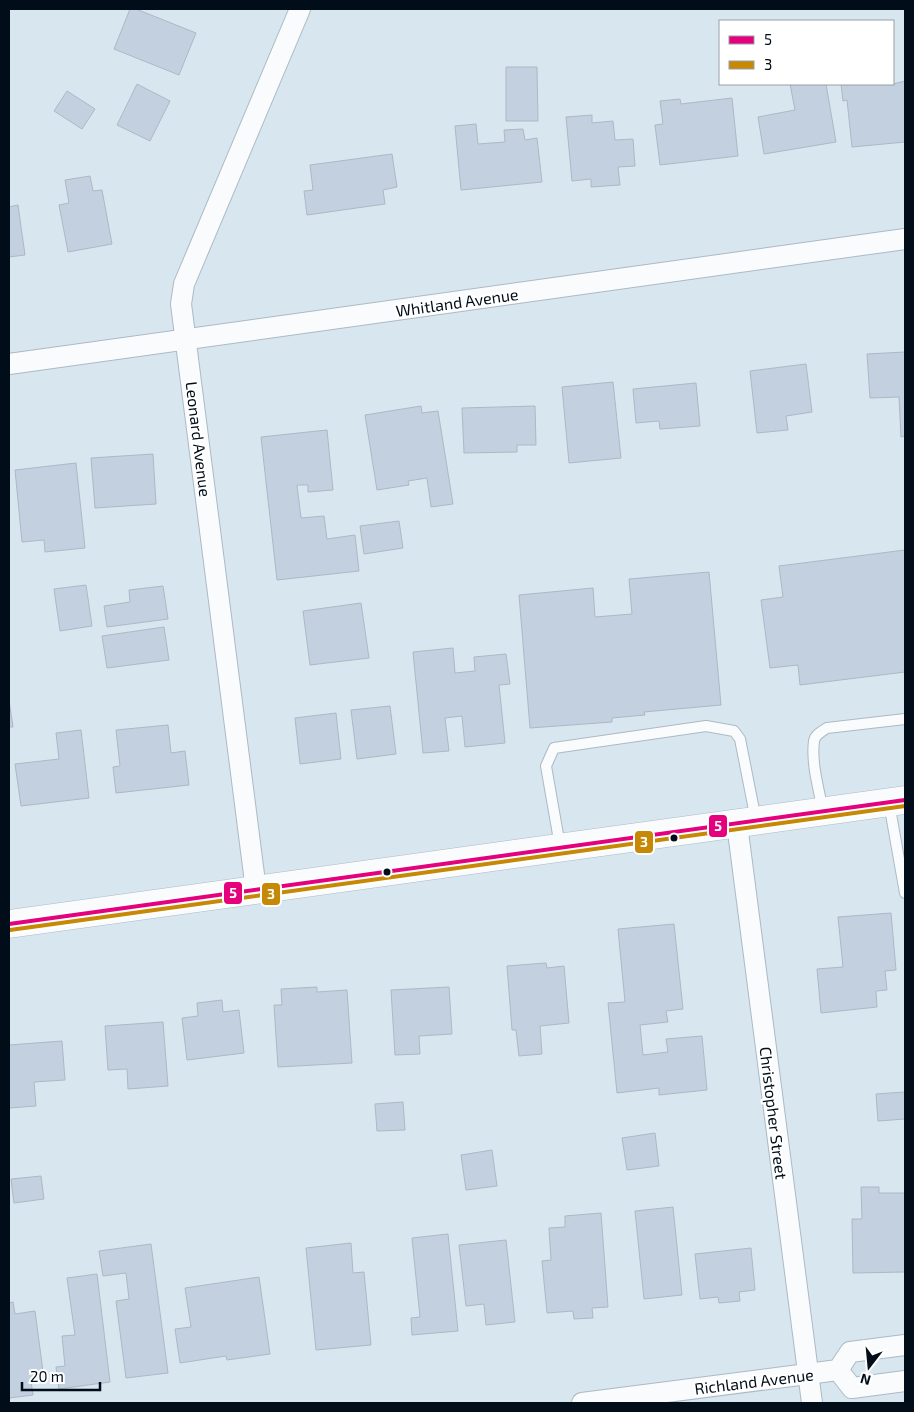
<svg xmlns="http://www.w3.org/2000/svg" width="914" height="1412" viewBox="0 0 914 1412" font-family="'Exo 2',sans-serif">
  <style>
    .building { fill: #c2d0e0; stroke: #adb8c4 }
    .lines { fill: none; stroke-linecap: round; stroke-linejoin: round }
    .service-casing { stroke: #abbac4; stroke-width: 12 }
    .minor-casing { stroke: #abbac4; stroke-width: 22 }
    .primary-casing { stroke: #abbac4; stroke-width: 29 }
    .service { stroke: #f9fbfd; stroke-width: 10 }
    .minor { stroke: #f9fbfd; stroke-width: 20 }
    .primary { stroke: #f9fbfd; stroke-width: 28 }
    .bus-1-casing { stroke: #fff; stroke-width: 8 }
    .bus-2-casing { stroke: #fff; stroke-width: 8 }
    .bus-1 { stroke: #e5007d; stroke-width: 4 }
    .bus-2 { stroke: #c68805; stroke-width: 4 }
    .bus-dot { fill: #010e19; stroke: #fff; stroke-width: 2 }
    .labels { text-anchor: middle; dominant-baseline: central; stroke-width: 4.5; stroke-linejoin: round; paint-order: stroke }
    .street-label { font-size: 16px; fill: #010e19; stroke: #fff }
    .line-badge { stroke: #fff; stroke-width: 2 }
    .badge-label { font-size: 14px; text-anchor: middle; font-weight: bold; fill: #fff }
  </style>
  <rect width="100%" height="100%" fill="#d8e6f0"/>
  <g class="building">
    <path d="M130,9H136L196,33L179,75L114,49Z"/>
    <path d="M506,67H537L538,121H506Z"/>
    <path d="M905,81V142L852,147L847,100L843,101L841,84H893Z"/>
    <path d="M137,84L170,101L150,141L117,125Z"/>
    <path d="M790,84H826L836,142L764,154L758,117L795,110Z"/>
    <path d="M67,91L95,109L82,129L54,111Z"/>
    <path d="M732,98L738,156L660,165L655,125L663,124L660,101L680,99L681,104Z"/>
    <path d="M592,115V123L613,121L615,140L633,139L635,166L618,167L620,185L591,187V179L572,181L566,117Z"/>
    <path d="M476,124L478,144L505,142L504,130L523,129L525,140L537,138L542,182L461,190L455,126Z"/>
    <path d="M392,154L397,187L383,190L385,204L307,215L304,191L313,190L310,165Z"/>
    <path d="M90,176L93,191L102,190L112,244L68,252L59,205L69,203L65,180Z"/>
    <path d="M18,205L25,255L9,257V207Z"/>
    <path d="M905,352V436L901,437L899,397L870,398L867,354Z"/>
    <path d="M806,364L812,412L786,416L788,430L757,433L750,371Z"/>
    <path d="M613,382L621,458L569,463L562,387Z"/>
    <path d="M696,383L700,426L660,429L659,421L636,423L633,389Z"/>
    <path d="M421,406L422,413L438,411L453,504L431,507L427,478L408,481L409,485L377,490L365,415Z"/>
    <path d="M535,406L536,445H517V452L464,453L462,408Z"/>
    <path d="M327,430L333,490L308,492V485H297L301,518L324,516L327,539L355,535L359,571L277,580L261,437Z"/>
    <path d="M153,454L156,504L95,508L91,458Z"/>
    <path d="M76,463L85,548L45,552L44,540L22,542L15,470Z"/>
    <path d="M399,521L403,548L364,554L360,526Z"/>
    <path d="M905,550V672L800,685L798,665L770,668L761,600L783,597L779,566Z"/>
    <path d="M709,572L721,705L644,712L645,715L612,718V722L530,728L519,595L593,588L595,617L632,614L629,579Z"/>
    <path d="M86,585L92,626L60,631L54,589Z"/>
    <path d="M163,586L168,619L107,627L104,606L130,602L129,590Z"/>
    <path d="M361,603L369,658L310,665L303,611Z"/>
    <path d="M164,627L169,660L107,668L102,636Z"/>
    <path d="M453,648L455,673L475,671L474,657L506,654L510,684L499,685L505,743L465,747L462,716L445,718L449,751L423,753L413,652Z"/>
    <path d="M9,700L13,727H9Z"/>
    <path d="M390,706L396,754L357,759L351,710Z"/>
    <path d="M336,713L341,759L300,764L295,718Z"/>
    <path d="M168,725L171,753L185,751L189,785L116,793L113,767L120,766L116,730Z"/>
    <path d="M81,730L89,798L21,806L15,764L59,759L56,733Z"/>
    <path d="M891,913L896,970L885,971L887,990L876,991L877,1007L821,1013L817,969L843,967L838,917Z"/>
    <path d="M674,924L683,1009L666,1011L668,1022L640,1025L643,1055L668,1052L666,1039L702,1036L707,1090L659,1095V1088L617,1093L608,1003L625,1002L618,929Z"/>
    <path d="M546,963L547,968L564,966L569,1023L540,1026L542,1054L519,1056L516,1030H512L507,966Z"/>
    <path d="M317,987V992L347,990L352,1063L278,1067L274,1005H282L281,989Z"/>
    <path d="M449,987L452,1034L419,1036L420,1054L395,1055L391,990Z"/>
    <path d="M222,1000L223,1012L239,1010L244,1053L187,1060L182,1018L198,1016L197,1003Z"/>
    <path d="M163,1022L168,1086L128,1089L127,1069L108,1070L105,1026Z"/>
    <path d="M62,1041L65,1080L34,1082L36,1106L9,1108V1045Z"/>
    <path d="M905,1092V1119L878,1121L876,1094Z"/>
    <path d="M403,1102L405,1130L377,1131L375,1104Z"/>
    <path d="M655,1133L659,1166L627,1170L622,1138Z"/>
    <path d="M492,1150L497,1186L466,1190L461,1155Z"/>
    <path d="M41,1176L44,1199L14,1203L11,1179Z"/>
    <path d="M861,1187H879V1193H905V1272L853,1273L852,1219H862Z"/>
    <path d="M673,1207L682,1295L644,1299L635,1211Z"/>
    <path d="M601,1213L608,1307L592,1308L593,1318L574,1319L573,1311L547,1313L542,1261L551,1260L549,1228L565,1227V1216Z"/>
    <path d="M448,1234L458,1331L412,1335L411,1318L420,1317L412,1238Z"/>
    <path d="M506,1240L515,1322L486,1325L484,1304L466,1306L459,1245Z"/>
    <path d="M351,1243L353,1273L364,1272L371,1345L316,1350L306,1248Z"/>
    <path d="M151,1244L168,1373L126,1378L116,1301L129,1299L126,1273L103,1276L99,1251Z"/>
    <path d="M751,1248L755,1290L739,1292L740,1301L719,1303L718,1297L700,1299L695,1254Z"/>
    <path d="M97,1274L110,1382L59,1389L56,1367L65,1366L62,1336L75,1335L67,1278Z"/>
    <path d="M259,1277L270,1354L227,1360L226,1356L180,1363L175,1329L191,1327L185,1288Z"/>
    <path d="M13,1302L15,1314L35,1311L44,1379L31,1381L33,1395L9,1398V1303Z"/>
  </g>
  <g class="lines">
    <g class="service-casing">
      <g id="service">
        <path d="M889,803L905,893"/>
        <path d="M823,811C819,790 811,763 814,741C815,735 822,731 827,728L905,719"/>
        <path d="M560,846L546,766L554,748L706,726L734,731L740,739L756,820"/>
      </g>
    </g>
    <g class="minor-casing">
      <g id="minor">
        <path d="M9,364L905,239"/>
        <path d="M737,824L812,1403"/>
        <path d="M256,890L181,304L184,284L300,9"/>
        <path d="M838,1370L852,1388L905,1381"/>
        <path d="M582,1403L838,1370L850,1352L905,1345"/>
      </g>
    </g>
    <g class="primary-casing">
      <path id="primary" d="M9,924L905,800"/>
    </g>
    <use href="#service" class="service"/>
    <use href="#minor" class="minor"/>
    <use href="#primary" class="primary"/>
    <g class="bus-1-casing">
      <path id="bus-1" d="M9,924L905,800"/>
    </g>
    <g class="bus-2-casing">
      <path id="bus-2" d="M10,930L905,806"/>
    </g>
    <use href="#bus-1" class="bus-1"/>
    <use href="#bus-2" class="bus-2"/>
  </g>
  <g class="bus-dot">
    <circle cx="674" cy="838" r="4.5"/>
    <circle cx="387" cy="872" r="4.5"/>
  </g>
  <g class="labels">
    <g class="street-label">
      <text transform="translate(457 302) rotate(-8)">Whitland Avenue</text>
      <text transform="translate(199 439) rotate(83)">Leonard Avenue</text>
      <text transform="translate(774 1113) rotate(83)">Christopher Street</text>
      <text transform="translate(754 1381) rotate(-7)">Richland Avenue</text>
    </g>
  </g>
  <g class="line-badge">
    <rect x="708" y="814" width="20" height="24" rx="5" fill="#e5007d"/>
    <rect x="634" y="830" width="20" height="24" rx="5" fill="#c68805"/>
    <rect x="223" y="881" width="20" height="24" rx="5" fill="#e5007d"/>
    <rect x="261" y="882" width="20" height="24" rx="5" fill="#c68805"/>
  </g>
  <g class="badge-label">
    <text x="718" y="831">5</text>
    <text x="644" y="847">3</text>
    <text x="233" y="898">5</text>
    <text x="271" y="899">3</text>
  </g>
  <rect width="914" height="1412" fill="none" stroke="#010e19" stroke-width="20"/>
  <rect x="719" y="20" width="175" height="65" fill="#ffffff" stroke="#999fa3"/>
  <rect x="729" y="36" width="25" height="8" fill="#e5007d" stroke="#999fa3"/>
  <text x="764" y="45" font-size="15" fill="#010e19">5</text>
  <rect x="729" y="61" width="25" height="8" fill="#c68805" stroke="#999fa3"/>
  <text x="764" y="70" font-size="15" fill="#010e19">3</text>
  <g transform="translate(869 1367) rotate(196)" stroke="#ffffff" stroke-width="4" paint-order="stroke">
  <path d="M0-4L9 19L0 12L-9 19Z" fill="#010e19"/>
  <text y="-8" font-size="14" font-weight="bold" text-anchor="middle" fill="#010e19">N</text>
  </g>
  <path d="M22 1382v8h78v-8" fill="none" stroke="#010e19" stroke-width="2.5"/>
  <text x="30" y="1382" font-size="15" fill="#010e19" stroke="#ffffff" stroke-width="4" paint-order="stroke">20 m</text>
</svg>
